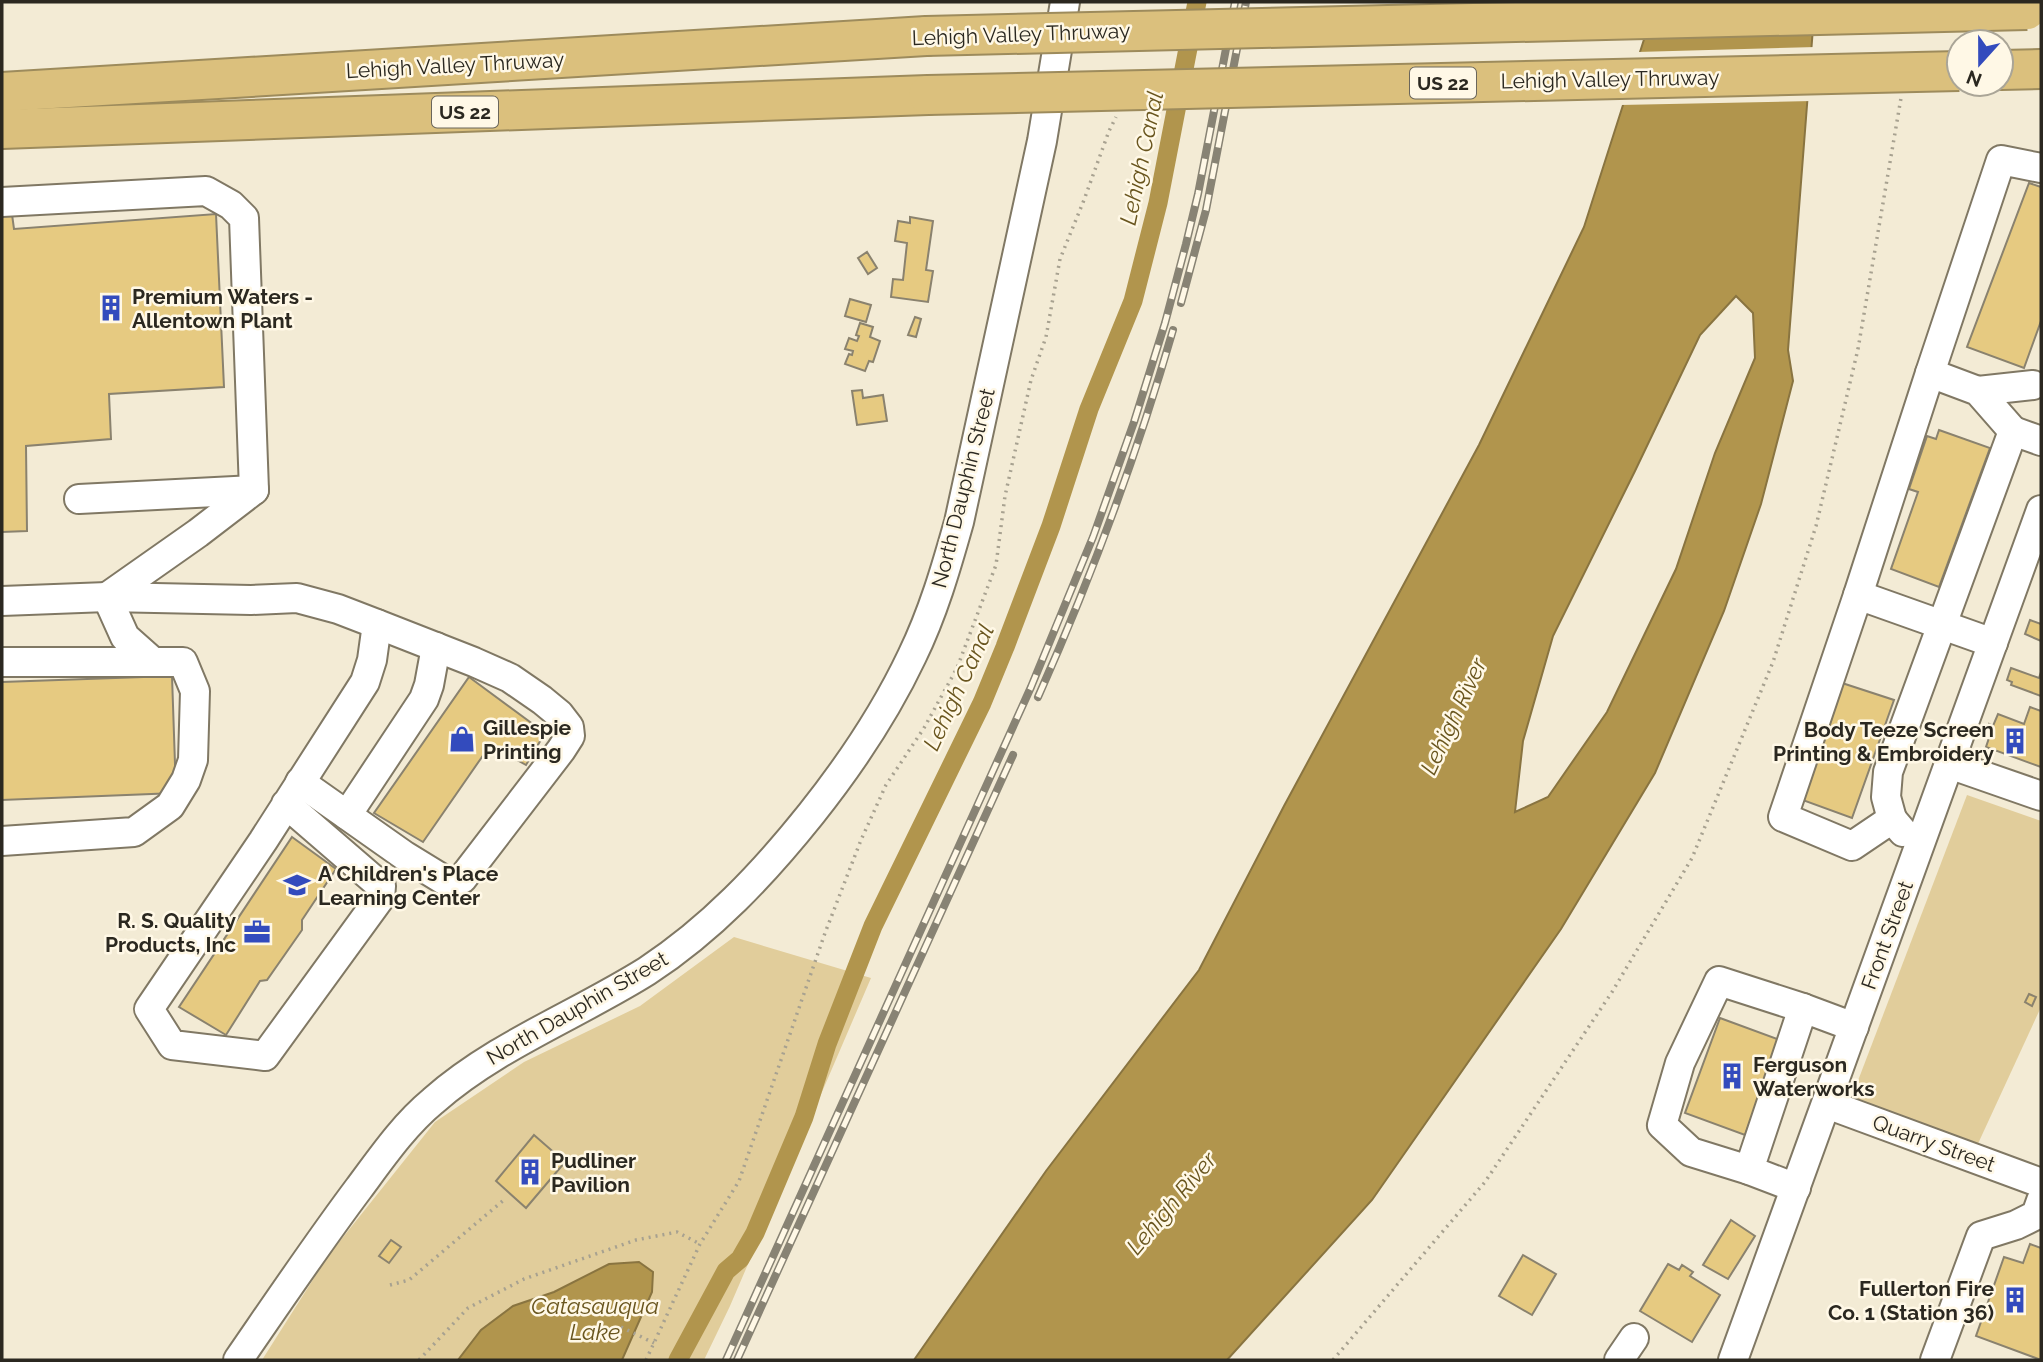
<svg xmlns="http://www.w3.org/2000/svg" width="2043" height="1362" viewBox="0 0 2043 1362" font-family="Raleway,sans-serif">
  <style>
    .green { fill: #e1cd9b }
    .water { fill: #b1954d; stroke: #897440; stroke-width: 2; fill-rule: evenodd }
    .pier { fill: #f3ebd5 }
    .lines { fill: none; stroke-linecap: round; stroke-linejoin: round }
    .canal { stroke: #b1954d; stroke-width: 19 }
    .building { fill: #e6ca81; stroke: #8a826e; stroke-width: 2 }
    .minor-casing { stroke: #807864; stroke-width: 32 }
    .highway-casing { stroke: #9d8b5c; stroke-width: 42 }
    .path { stroke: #a7a190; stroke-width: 3.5; stroke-dasharray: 2 5; stroke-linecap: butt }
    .minor { stroke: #fff; stroke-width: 28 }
    .highway { stroke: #dbc07d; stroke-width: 38 }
    .rail-casing { stroke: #888374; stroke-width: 8 }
    .rail { stroke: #fff8e6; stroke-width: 5; stroke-dasharray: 16; stroke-linecap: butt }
    .highway-bridge-casing { stroke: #9d8b5c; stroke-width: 42; stroke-linecap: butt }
    .highway-bridge { stroke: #dbc07d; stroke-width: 38 }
    .labels { text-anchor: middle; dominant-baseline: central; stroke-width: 5; stroke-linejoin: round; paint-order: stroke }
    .shield { fill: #fff8e6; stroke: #6b665b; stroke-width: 2 }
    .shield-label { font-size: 19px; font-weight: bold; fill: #2b2820 }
    .street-label { font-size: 21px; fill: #2b2820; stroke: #fff8e6 }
    .poi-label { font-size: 21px; font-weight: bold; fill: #2b2820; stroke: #fff8e6; text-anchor: start }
    .water-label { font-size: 23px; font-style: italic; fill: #69551e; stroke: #fff8e6 }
  </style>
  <rect width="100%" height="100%" fill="#f3ebd5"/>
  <g class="green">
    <path d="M1967,795L2041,821V1007L1976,1148L1851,1099Z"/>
    <path d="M734,937L871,978L730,1306L704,1360H262L328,1256L435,1122L524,1062L640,1006Z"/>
  </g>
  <g class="water">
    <path d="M1656,2H1815L1788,350L1793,381L1761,504L1724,611L1655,773L1561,929L1372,1200L1227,1360H914L1046,1171L1199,970L1284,806L1479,445L1584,227ZM1736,296L1753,313L1755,358L1715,453L1676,569L1607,712L1548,797L1515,812L1523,741L1553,636L1635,471L1700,335Z"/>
    <path d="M639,1262L653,1272L652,1292L622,1360H458L481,1330L513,1306L554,1292L609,1264Z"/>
  </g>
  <path class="pier" d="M1816,47L1812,101L1620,105L1637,52Z"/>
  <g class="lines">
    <path class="canal" d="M678,1360L726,1271L740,1259L755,1233L804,1117L827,1044L873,926L982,703L1005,647L1051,526L1089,409L1133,301L1158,203L1197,2"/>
  </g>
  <g class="building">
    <path d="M2029,183L2041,187V321L2024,368L1967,347Z"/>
    <path d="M2,207H11L14,229L216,214L224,387L109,394L111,439L26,446L27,531L2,532Z"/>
    <path d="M910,217L933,221L926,270L933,271L928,302L891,297L893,279L903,280L907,243L895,241L898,221L910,223Z"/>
    <path d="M867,252L877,268L868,274L858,258Z"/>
    <path d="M850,299L871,305L866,322L845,316Z"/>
    <path d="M915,317L921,319L916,337L908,335Z"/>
    <path d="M860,323L873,327L870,337L880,341L873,362L869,361L865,371L845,364L849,354L852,355L853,351L845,349L849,338L857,341L859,336L856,335Z"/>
    <path d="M862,390L863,398L883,395L887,421L857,425L852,391Z"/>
    <path d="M1939,430L1990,448L1939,587L1891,569L1918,492L1909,489L1927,436L1936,439Z"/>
    <path d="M2030,620L2041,624V641L2025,634Z"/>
    <path d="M2011,668L2039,678L2041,672V696L2011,685L2012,682L2007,680Z"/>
    <path d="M172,676L176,793L2,800V682Z"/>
    <path d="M469,677L545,733L526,765L487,743L484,754L423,842L374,813Z"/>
    <path d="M1839,682L1894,700L1852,818L1797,798Z"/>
    <path d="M2030,707L2041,711V767L1986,747L1990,735L1986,733L1989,724L1993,726L1998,714L2024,724Z"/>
    <path d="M292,837L336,869L302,920V930L267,980L260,981L226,1035L179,1007Z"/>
    <path d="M2029,994L2036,997L2032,1006L2025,1002Z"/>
    <path d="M1720,1018L1780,1040L1745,1135L1685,1113Z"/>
    <path d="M534,1135L565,1162L526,1208L496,1181Z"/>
    <path d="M1731,1220L1755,1236L1728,1279L1703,1265Z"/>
    <path d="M391,1240L401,1247L389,1263L379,1256Z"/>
    <path d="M2030,1244L2041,1248V1360L1976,1336L2004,1257L2023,1263Z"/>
    <path d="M1523,1255L1556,1274L1532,1315L1499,1296Z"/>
    <path d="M1668,1264L1679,1270L1682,1265L1693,1272L1690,1276L1720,1295L1692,1342L1640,1311Z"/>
  </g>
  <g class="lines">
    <g class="minor-casing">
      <g id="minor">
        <path d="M2,202L206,191L231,205L244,218L254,490L198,533L107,597"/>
        <path d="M1930,373L2001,160L2041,168"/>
        <path d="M1978,391L2033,385"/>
        <path d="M2013,431L2041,441"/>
        <path d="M79,499L254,490"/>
        <path d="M1858,595L1930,373L1978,391L2013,431L1888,772L1886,797L1892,819"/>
        <path d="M107,597L125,637L152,661"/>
        <path d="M2,601L107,597L251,600L297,598L338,609L377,624L474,662L510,678L542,700L559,714L569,727L570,736L561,750L462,879L449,883L405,856L300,782"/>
        <path d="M2,662H183L195,691L193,760L186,780L170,806L134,832L2,841"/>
        <path d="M1949,764L2041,796"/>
        <path d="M286,804L381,886L380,898L265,1056L172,1045L149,1009L263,841L365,682L372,660L377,624"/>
        <path d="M347,815L424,699L429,685L436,647"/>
        <path d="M1903,832L1892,819L1852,846L1783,817L1858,595L1993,643"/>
        <path d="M1827,1104L2041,1183"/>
        <path d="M1749,1170L1691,1152L1662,1125L1680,1063L1719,981L1803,1008"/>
        <path d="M1796,1188L1749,1170L1803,1008L1854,1027"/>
        <path d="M238,1360C278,1302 317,1244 359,1188C382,1157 404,1125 433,1101C495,1046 577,1015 647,971C711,929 763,874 811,814C850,765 885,713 912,656C933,613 946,568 959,522L1042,141L1065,2"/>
        <path d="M1619,1360L1634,1338"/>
        <path d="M1733,1360L2041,510"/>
        <path d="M1935,1360L1981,1236L2016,1225L2036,1215L2041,1201"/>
      </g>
    </g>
    <g class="highway-casing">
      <g id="highway">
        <path d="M2001,70L2041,69"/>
        <path d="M2,92L926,36"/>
        <path d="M2,129L928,95"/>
      </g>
    </g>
    <g class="path">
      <path d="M390,1285L409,1280L505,1199"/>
      <path d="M621,1327L654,1343"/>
      <path d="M419,1360L468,1308L524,1279L636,1240L677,1232L700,1244"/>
      <path d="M646,1360L700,1244L739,1181L825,933L861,840L886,785L924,728L957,668L996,565L1005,496L1031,380L1046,337L1060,259L1084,200L1109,131L1116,117"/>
      <path d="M1333,1360L1485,1182L1612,992L1692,858L1773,662L1816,526L1858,349L1901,98"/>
    </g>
    <use href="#minor" class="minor"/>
    <use href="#highway" class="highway"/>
    <g class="rail-casing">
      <g id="rail">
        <path d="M1181,303L1206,210L1246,2"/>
        <path d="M1038,697C1091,578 1137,455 1173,330"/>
        <path d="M726,1360L1031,687L1093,537L1134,422L1165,323L1186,244L1198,194L1235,2"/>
        <path d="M737,1360L1013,755"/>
      </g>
    </g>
    <use href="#rail" class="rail"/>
    <g class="highway-bridge-casing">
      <g id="highway-bridge">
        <path d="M926,36L2027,10"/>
        <path d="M928,95L1959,71"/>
      </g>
    </g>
    <use href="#highway-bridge" class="highway-bridge"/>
  </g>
  <defs>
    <g id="building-bare" transform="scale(2.1)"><path d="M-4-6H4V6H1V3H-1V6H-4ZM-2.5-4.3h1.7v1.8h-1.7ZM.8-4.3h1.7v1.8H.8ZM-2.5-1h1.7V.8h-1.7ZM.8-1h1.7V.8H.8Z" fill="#334bbd" stroke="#fff8e6" stroke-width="2.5" paint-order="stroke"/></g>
    <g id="shop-bare" transform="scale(2.1)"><path d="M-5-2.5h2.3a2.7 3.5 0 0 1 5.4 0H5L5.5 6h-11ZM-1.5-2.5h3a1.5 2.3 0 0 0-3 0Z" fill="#334bbd" stroke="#fff8e6" stroke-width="2.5" paint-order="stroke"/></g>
    <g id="school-bare" transform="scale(2.1)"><path d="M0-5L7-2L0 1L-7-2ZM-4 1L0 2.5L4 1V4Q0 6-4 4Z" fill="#334bbd" stroke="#fff8e6" stroke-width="2.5" paint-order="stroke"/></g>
    <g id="office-bare" transform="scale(2.1)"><path d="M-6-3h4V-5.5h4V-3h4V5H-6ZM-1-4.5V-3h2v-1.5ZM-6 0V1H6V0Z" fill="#334bbd" stroke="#fff8e6" stroke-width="2.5" paint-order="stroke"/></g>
  </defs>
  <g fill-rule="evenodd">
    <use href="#building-bare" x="111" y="308"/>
    <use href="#shop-bare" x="462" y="739"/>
    <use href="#building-bare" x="2015" y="741"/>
    <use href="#school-bare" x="297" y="885"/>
    <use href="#office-bare" x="257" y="932"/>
    <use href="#building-bare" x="1732" y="1076"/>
    <use href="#building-bare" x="530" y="1172"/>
    <use href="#building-bare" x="2015" y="1300"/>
  </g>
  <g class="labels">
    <g class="shield">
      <rect x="1410" y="67.5" width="66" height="31" rx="5"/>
      <rect x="432" y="96.5" width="66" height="31" rx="5"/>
    </g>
    <g class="shield-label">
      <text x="1443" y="83">US 22</text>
      <text x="465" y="112">US 22</text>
    </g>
    <g class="street-label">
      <text transform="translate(1021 34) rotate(-2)">Lehigh Valley Thruway</text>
      <text transform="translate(455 65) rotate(-3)">Lehigh Valley Thruway</text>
      <text transform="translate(1610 79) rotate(-1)">Lehigh Valley Thruway</text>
      <text transform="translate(963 488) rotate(-76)">North Dauphin Street</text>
      <text transform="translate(1887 935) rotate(-70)">Front Street</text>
      <text transform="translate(577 1008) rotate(-30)">North Dauphin Street</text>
      <text transform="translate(1934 1143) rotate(20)">Quarry Street</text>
    </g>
    <g class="poi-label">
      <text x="132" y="296">Premium Waters -<tspan x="132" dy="24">Allentown Plant</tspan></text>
      <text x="483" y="727">Gillespie<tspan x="483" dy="24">Printing</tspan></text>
      <text x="1994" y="729" text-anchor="end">Body Teeze Screen<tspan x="1994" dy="24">Printing &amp; Embroidery</tspan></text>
      <text x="318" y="873">A Children's Place<tspan x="318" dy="24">Learning Center</tspan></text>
      <text x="236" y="920" text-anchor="end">R. S. Quality<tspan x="236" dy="24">Products, Inc</tspan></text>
      <text x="1753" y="1064">Ferguson<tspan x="1753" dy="24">Waterworks</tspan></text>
      <text x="551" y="1160">Pudliner<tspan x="551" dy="24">Pavilion</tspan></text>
      <text x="1994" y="1288" text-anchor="end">Fullerton Fire<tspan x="1994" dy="24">Co. 1 (Station 36)</tspan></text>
    </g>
    <g class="water-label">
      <text transform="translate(1141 158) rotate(-78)">Lehigh Canal</text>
      <text transform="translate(958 687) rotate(-65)">Lehigh Canal</text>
      <text transform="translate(1453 716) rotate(-65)">Lehigh River</text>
      <text transform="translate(1171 1203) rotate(-50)">Lehigh River</text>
      <text x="595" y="1305">Catasauqua<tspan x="595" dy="26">Lake</tspan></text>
    </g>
  </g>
  <rect width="2043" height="1362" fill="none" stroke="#2b2820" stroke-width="7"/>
  <g transform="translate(1980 63) rotate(201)"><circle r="33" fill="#fff8e6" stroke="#aaa597" stroke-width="2"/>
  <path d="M0-5L12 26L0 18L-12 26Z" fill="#334bbd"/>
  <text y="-10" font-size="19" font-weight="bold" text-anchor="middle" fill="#2b2820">N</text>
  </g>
</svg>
